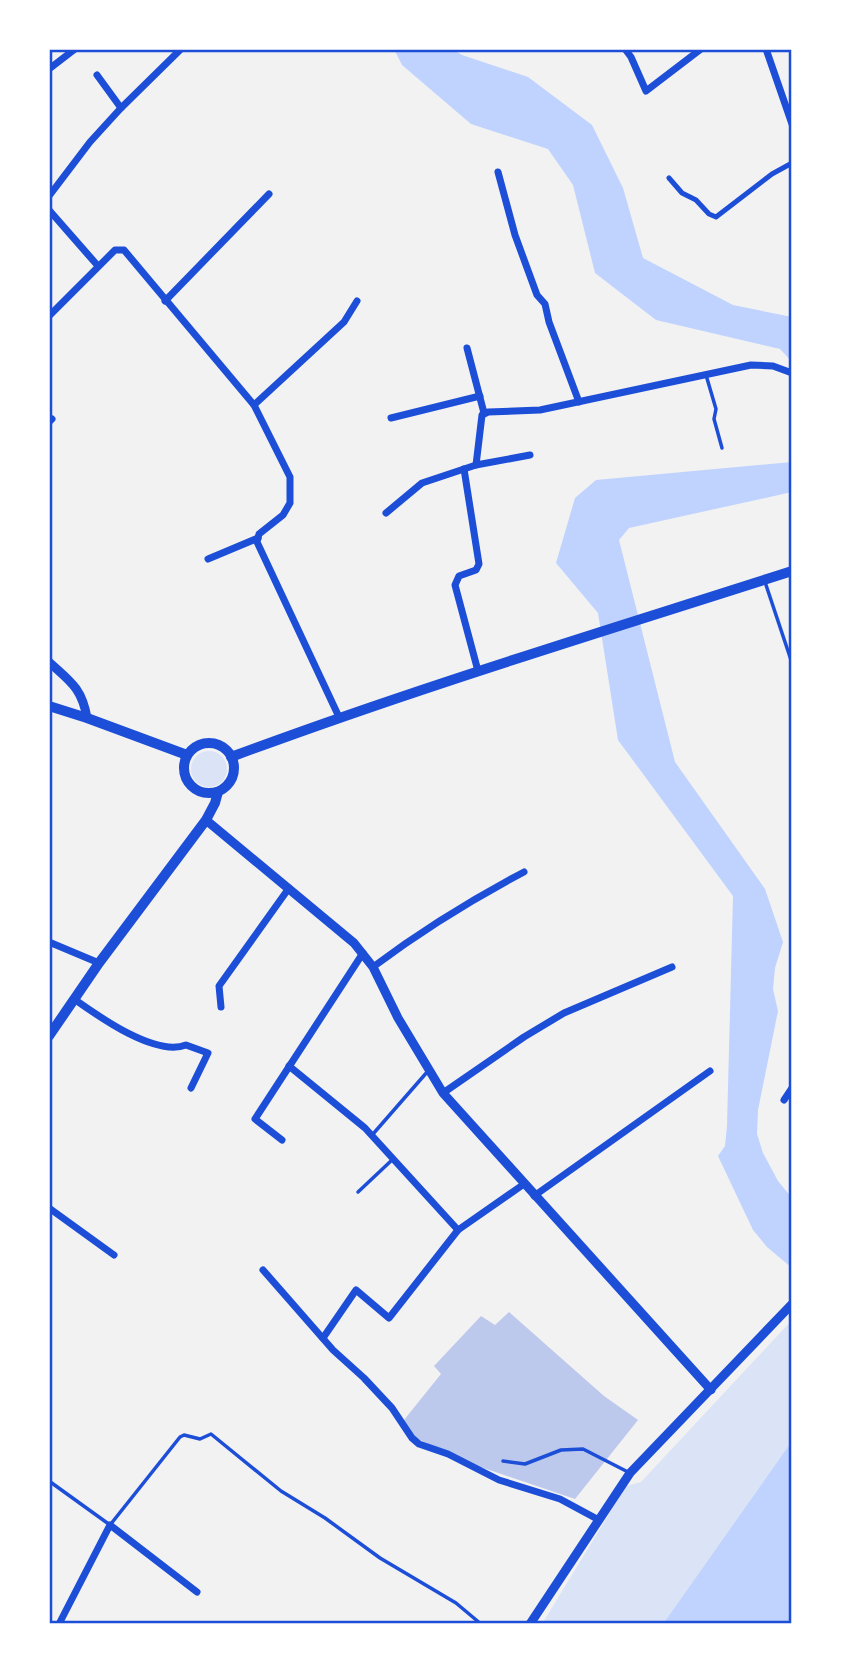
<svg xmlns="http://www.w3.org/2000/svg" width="841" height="1673" viewBox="0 0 841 1673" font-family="'Playfair Display',serif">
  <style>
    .green { fill: #dbe4f7 }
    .water { fill: #bfd3fe }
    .building { fill: #bdc9ec }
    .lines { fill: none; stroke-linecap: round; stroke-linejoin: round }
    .service { stroke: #1d4ed8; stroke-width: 3.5 }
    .pedestrian { stroke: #1d4ed8; stroke-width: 5 }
    .minor { stroke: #1d4ed8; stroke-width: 7 }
    .tertiary { stroke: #1d4ed8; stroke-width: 9 }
    .secondary { stroke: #1d4ed8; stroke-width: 10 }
    .neatline { fill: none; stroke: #1d4ed8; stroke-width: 2.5 }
  </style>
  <rect width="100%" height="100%" fill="#f2f2f2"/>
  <g class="green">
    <circle cx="209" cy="769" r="18"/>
    <path d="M792,1320V1441L663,1624H542L626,1486L641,1482Z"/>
  </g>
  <g class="water">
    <path d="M394,49H452L462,55L528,77L592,125L623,188L643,258L733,305L792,317V362L780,349L656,320L595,273L573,185L548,149L471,124L402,65Z"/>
    <path d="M792,462V492L629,528L619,540L675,762L765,889L783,942L775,968L773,989L778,1011L758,1110L757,1134L763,1153L778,1181L792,1198V1268L767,1247L753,1230L718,1156L725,1146L727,1126L733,896L618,740L598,613L556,563L575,498L596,480Z"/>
    <path d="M792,1441V1624H663Z"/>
  </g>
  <path class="building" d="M509,1312L604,1396L638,1420L575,1499L466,1462L414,1437L404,1420L441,1374L434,1366L481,1316L495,1325Z"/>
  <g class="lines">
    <g class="service">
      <path d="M706,375L716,409L714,419L722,448"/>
      <path d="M765,582L792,663"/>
      <path d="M373,1134L428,1071"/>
      <path d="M358,1192L392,1160"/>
      <path d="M503,1461L525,1464L561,1450L583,1449L628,1472"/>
      <path d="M49,1481L110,1525L180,1437L184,1435L200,1439L211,1434L281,1491L325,1518L380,1558L456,1603L481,1624"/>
    </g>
    <path class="pedestrian" d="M669,178L682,193L696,200L709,214L716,217L772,174L792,163"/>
    <g class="minor">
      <path d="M625,49L631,57L646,91L701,49"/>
      <path d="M766,49L792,124"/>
      <path d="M49,69L75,49"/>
      <path d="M97,75L121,108"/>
      <path d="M498,172L515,235L537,295L545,304L549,322L579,402"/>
      <path d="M49,196L90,142L121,108L181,49"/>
      <path d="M49,210L98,266"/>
      <path d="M165,301L269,194"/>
      <path d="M49,316L115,250H124L254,405L290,477V503L283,515L259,534L257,542L339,717"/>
      <path d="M467,348L484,413"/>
      <path d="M254,405L344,322L357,301"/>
      <path d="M391,418L480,396"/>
      <path d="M49,422L52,419"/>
      <path d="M530,455L476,465L482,415L488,412L540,410L751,365L773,366L792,373"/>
      <path d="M464,469L479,564L476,570L459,576L455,585L478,671"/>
      <path d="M386,513L422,483L476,465"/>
      <path d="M208,559L258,538"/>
      <path d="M49,942L99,963"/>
      <path d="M373,967C421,931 471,900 524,872"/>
      <path d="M74,999C98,1016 155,1057 186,1045L208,1053L191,1088"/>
      <path d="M221,1007L219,986L289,888"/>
      <path d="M289,1066L365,1128L458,1230"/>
      <path d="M443,1093L524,1037L564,1013L672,967"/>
      <path d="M784,1100L792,1088"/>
      <path d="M282,1140L255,1119L363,953"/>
      <path d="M534,1196L710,1071"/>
      <path d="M49,1208L114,1255"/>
      <path d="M263,1270L333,1350L364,1378L392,1408L412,1438L419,1444L448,1454L499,1480L560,1499L599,1520"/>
      <path d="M323,1338L356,1290L389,1318L458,1230L524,1184"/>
      <path d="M59,1624L110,1525L197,1592"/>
    </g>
    <g class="tertiary">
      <path d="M49,662C70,681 82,688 87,718"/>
      <path d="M206,820L354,943L373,967L398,1018L443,1093L711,1390"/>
      <path d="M530,1624L630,1473L792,1304"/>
    </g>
    <g class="secondary">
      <path d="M49,706L87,718L187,755"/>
      <circle cx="209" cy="768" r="25"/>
      <path d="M231,757C416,688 605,631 792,571"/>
      <path d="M49,1036L99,963L206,820L215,803L218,792"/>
    </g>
  </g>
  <rect width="841" height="1673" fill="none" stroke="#ffffff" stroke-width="102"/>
  <rect x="51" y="51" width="739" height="1571" class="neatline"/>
</svg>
